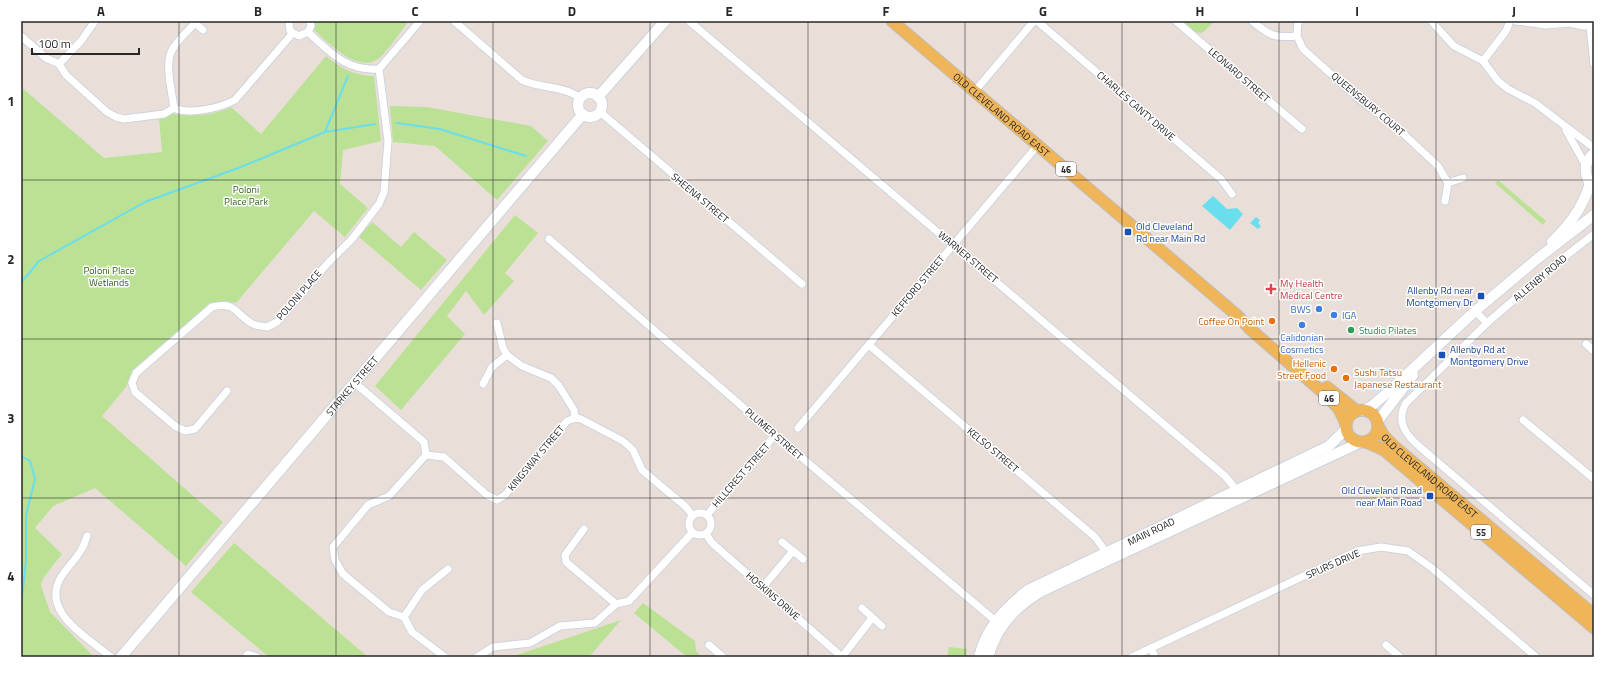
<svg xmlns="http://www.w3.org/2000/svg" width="1615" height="678" viewBox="0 0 1615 678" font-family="'Titillium Web',sans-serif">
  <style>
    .green { fill: #bae194 }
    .water { fill: #6adeed }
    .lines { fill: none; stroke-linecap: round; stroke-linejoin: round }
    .stream { stroke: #6adeed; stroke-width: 2 }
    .street-casing { stroke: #cdd4e0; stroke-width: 9 }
    .secondary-casing { stroke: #cdd4e0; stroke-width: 12 }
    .primary-casing { stroke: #bebebe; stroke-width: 13 }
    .street { stroke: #fff; stroke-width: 7 }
    .secondary { stroke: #fff; stroke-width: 10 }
    .primary { stroke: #efb558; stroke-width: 11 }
    .grid { fill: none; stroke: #272727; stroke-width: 1; stroke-opacity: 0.55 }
    .transit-dot { fill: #1a4fb4; stroke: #fff; stroke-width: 1.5 }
    .health-dot { fill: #e0444e; stroke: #fff; stroke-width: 1.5 }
    .shop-dot { fill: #3f7fe0; stroke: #fff; stroke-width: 1.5 }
    .food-dot { fill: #e8710a; stroke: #fff; stroke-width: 1.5 }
    .leisure-dot { fill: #2e9e5b; stroke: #fff; stroke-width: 1.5 }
    .labels { text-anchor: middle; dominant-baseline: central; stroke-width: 3; stroke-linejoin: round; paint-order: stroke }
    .shield { fill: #fff; stroke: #686868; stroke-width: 1 }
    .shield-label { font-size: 9px; font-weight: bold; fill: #272727 }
    .street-label { font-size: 10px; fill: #272727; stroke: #fff }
    .park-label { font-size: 10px; fill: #336219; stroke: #fff }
    .transit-label { font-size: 10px; fill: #164399; stroke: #fff; text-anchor: start }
    .health-label { font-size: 10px; fill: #be3a42; stroke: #fff; text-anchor: start }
    .shop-label { font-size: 10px; fill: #366cbe; stroke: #fff; text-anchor: end }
    .food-label { font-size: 10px; fill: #c56008; stroke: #fff; text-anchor: end }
    .leisure-label { font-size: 10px; fill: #27864d; stroke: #fff; text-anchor: start }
    .neatline { fill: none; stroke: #272727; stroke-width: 1.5 }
    .grid-label { font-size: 13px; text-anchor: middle; font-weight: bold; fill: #272727 }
  </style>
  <rect width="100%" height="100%" fill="#eadfd8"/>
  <g class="green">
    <path d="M312,21H409C401,30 387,53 378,59C357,74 327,41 313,29Z"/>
    <path d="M1181,21H1215L1202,33L1193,32Z"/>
    <path d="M326,56C340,68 355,76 374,76L381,141L343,150L340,184L368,208L345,237L314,211L236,303C221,300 213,301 201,311L132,371L126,387L102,416L223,522L186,566L95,488L53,506L35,528L62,554L44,577L41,584L42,589L50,612L94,657H21V87L104,158L162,152L159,119L165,118L172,113C186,118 217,115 231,107L261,134Z"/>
    <path d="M390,106L427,107L531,126L548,141L497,200L435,146L393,142Z"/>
    <path d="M1498,180L1546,221L1543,225L1495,183Z"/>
    <path d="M515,215L538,233L505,273L514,281L484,315L466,291L447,316L465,334L401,410L375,386Z"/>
    <path d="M372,222L401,247L414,232L447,260L421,290L359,237Z"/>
    <path d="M234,543L368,657H269L191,592Z"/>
    <path d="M643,603L695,641L696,651L702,657H687L634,613Z"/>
    <path d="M621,620L589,657H511Z"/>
    <path d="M949,647L967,649L966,657H947Z"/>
  </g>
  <g class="water">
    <path d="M1213,196L1227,209L1237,208L1243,214L1230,230L1202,206Z"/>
    <path d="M1256,217L1260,220L1258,223L1261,226L1258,229L1250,223Z"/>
  </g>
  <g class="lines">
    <g class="stream">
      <path d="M397,123L440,129L526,156"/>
      <path d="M325,132L348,76"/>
      <path d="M21,283L39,261L145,202L241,167L325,132L375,124"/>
      <path d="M21,456L30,461L35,479L26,515V561L21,607"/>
    </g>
    <g class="street-casing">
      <g id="street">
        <path d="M193,21L203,30"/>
        <path d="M289,21L290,31L299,36L308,32L311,26L310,21"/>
        <path d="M454,21L522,80C541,89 563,85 580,98"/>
        <path d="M689,21L1225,476L1239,493"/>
        <path d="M1037,21L1221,179L1232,194"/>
        <path d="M1176,21L1302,129"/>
        <path d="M1252,21C1270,36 1274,38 1297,36"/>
        <path d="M1298,21L1297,36L1303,49L1359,99L1393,124L1438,166L1448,183L1445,201"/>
        <path d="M1431,21L1454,46L1483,61L1498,81L1508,89L1535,103L1594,148"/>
        <path d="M1516,21L1546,25L1570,23L1583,26L1594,25"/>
        <path d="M1590,26L1594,64"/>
        <path d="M308,32C331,53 346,71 379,69L420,21"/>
        <path d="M21,36L46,58L59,64L66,75L107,112L116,117L124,119L164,114L174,108C189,115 220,108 235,100L292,34"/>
        <path d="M1483,61L1506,31L1510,21"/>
        <path d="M59,64L81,41L95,21"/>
        <path d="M975,91L1034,21"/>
        <path d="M174,108C172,92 165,67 171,52C176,41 187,32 195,23"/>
        <path d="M599,111L802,284"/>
        <path d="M1566,130L1586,166"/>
        <path d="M1448,183L1463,178"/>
        <path d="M1594,234L1553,266L1487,323L1406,403C1395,422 1407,436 1421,448L1594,595"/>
        <path d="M549,239L775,435L998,623"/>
        <path d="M1475,311L1487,323"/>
        <path d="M497,323L503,348L507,355L522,366L551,378L559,386L574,410L575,418L581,419L623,441L633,450L642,470L686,507L692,515"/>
        <path d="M1586,344L1594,351"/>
        <path d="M869,345L1095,537L1109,556"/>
        <path d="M355,383L424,442L426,455L444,457L487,495L497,500L505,495L567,421L575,418"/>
        <path d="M483,384L492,367L507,355"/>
        <path d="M227,391L195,429L185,431L175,426L135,392L132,383L136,373L212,307C235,301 235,313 251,323C255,326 262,326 267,327L277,322L327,264L352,239L379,204L384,192L388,141L379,69"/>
        <path d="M1523,420L1594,479"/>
        <path d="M798,428L1038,145"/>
        <path d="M426,455L389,496L368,505L333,547L335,560L343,574L389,612L404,617L412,632L445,657"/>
        <circle cx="700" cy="524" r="11"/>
        <path d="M707,515L775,435"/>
        <path d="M584,529L565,555L566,562L616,604"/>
        <path d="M706,534L712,543L842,657"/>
        <path d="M87,536C82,555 71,561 61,577C40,612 88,638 111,657"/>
        <path d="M782,542L803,559"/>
        <path d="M763,587L793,551"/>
        <path d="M862,608L882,626"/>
        <path d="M404,617L422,590L448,569"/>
        <path d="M709,645L723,657"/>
        <path d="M1386,645L1400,657"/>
        <path d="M1151,648L1155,657"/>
        <path d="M246,657L248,654L257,657"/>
        <path d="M477,657L493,647L530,643L560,626L595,623L616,604L629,601L692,533"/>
        <path d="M842,657L872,618"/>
        <path d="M1132,657L1357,551L1381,547L1408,551L1432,568L1536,657"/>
      </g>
    </g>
    <g class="secondary-casing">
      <g id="secondary">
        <circle cx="590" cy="105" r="12"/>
        <path d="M598,97L665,21"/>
        <path d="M1594,153C1582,163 1584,178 1594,189"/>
        <path d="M1552,242C1571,223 1581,210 1590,184"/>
        <path d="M1363,411L1373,405L1388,392L1475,311L1537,259L1594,215"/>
        <path d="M1377,422L1413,375"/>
        <path id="s1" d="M121,657L583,114"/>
        <path id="s2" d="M979,657C986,628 1005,608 1028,590L1306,457L1329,446L1346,429"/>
        <path d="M988,657C996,627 1016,606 1042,591L1361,442"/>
      </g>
    </g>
    <g class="primary-casing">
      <g id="primary">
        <path id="s3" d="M892,21L1239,317L1249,328L1327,396L1339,409L1346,424"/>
        <path d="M1327,387L1357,411"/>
        <circle cx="1362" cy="426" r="16"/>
        <path id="s4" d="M1378,426L1384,436L1396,448L1594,615"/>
        <path d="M1366,442L1384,450L1594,628"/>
      </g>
    </g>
    <use href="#street" class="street"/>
    <use href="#secondary" class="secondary"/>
    <use href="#primary" class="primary"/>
  </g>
  <path class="grid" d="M179,21V657M336,21V657M493,21V657M650,21V657M808,21V657M965,21V657M1122,21V657M1279,21V657M1436,21V657M21,180H1594M21,339H1594M21,498H1594"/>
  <g class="transit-dot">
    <rect x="1124" y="228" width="8" height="8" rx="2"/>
    <rect x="1477" y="292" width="8" height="8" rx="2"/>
    <rect x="1438" y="351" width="8" height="8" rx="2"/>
    <rect x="1426" y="492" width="8" height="8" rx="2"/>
  </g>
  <path class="health-dot" d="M1269 283h4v4h4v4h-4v4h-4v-4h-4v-4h4z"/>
  <g class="shop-dot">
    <circle cx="1319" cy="309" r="4"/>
    <circle cx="1334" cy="315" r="4"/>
    <circle cx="1302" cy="325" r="4"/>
  </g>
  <g class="food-dot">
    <circle cx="1272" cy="321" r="4"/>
    <circle cx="1334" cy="369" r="4"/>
    <circle cx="1346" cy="378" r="4"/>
  </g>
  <circle class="leisure-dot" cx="1351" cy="330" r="4"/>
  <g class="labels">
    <g class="shield">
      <rect x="1056" y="162" width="20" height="14" rx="3"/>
      <rect x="1319" y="391" width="20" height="14" rx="3"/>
      <rect x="1471" y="525" width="20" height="14" rx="3"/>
    </g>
    <g class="shield-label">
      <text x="1066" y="169">46</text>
      <text x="1329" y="398">46</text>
      <text x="1481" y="532">55</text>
    </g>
    <g class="street-label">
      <text transform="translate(1239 75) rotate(41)">LEONARD STREET</text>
      <text transform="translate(1368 104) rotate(40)">QUEENSBURY COURT</text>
      <text transform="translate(1136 106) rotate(41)">CHARLES CANTY DRIVE</text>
      <text stroke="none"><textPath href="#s3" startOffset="144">OLD CLEVELAND ROAD EAST</textPath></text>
      <text transform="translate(700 198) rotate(40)">SHEENA STREET</text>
      <text transform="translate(968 257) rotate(40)">WARNER STREET</text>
      <text transform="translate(1540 278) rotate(-40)">ALLENBY ROAD</text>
      <text transform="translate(918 286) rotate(-50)">KEFFORD STREET</text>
      <text transform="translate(299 295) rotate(-49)">POLONI PLACE</text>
      <text stroke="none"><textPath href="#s1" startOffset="356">STARKEY STREET</textPath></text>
      <text transform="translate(774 434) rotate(41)">PLUMER STREET</text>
      <text transform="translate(993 450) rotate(40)">KELSO STREET</text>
      <text transform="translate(536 458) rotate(-50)">KINGSWAY STREET</text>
      <text stroke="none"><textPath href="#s4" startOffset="72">OLD CLEVELAND ROAD EAST</textPath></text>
      <text transform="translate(741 475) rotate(-49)">HILLCREST STREET</text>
      <text stroke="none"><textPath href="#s2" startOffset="221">MAIN ROAD</textPath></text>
      <text transform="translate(1333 564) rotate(-24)">SPURS DRIVE</text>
      <text transform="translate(773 596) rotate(41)">HOSKINS DRIVE</text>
    </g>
    <g class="park-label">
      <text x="246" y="189">Poloni<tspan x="246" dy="12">Place Park</tspan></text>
      <text x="109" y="270">Poloni Place<tspan x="109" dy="12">Wetlands</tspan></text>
    </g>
    <g class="transit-label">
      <text x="1136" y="226">Old Cleveland<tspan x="1136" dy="12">Rd near Main Rd</tspan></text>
      <text x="1473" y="290" text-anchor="end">Allenby Rd near<tspan x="1473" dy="12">Montgomery Dr</tspan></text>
      <text x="1450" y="349">Allenby Rd at<tspan x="1450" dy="12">Montgomery Drive</tspan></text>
      <text x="1422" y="490" text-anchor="end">Old Cleveland Road<tspan x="1422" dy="12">near Main Road</tspan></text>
    </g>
    <g class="health-label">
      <text x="1280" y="283">My Health<tspan x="1280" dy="12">Medical Centre</tspan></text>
    </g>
    <g class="shop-label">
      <text x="1311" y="309">BWS</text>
      <text x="1342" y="315" text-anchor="start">IGA</text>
      <text x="1302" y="337" text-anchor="middle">Calidonian<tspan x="1302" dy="12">Cosmetics</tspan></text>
    </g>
    <g class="food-label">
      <text x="1264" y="321">Coffee On Point</text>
      <text x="1326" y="363">Hellenic<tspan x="1326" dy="12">Street Food</tspan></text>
      <text x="1354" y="372" text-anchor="start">Sushi Tatsu<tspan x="1354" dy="12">Japanese Restaurant</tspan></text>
    </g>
    <g class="leisure-label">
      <text x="1359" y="330">Studio Pilates</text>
    </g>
  </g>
  <rect width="1615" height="678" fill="none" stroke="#ffffff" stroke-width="44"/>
  <path d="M32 48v6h107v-6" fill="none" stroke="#272727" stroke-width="2"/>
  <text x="38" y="48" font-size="12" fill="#272727" stroke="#ffffff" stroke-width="3" paint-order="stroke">100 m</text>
  <rect x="22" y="22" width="1571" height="634" class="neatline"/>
  <g class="grid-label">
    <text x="101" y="16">A</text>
    <text x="258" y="16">B</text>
    <text x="415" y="16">C</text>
    <text x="572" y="16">D</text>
    <text x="729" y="16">E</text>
    <text x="886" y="16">F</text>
    <text x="1043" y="16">G</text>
    <text x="1200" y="16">H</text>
    <text x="1357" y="16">I</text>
    <text x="1514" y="16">J</text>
    <text x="11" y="106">1</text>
    <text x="11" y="264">2</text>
    <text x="11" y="423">3</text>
    <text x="11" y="581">4</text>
  </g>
</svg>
